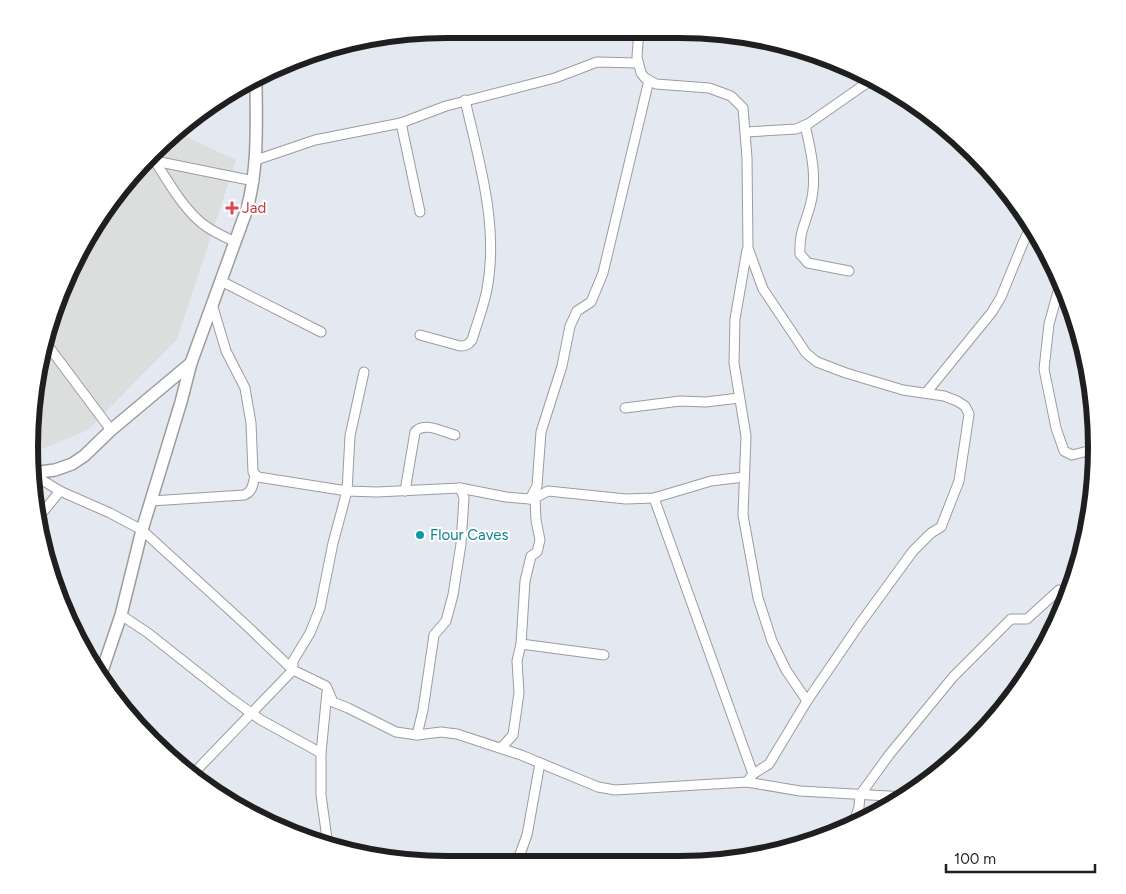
<svg xmlns="http://www.w3.org/2000/svg" width="1126" height="894" viewBox="0 0 1126 894" font-family="Figtree,sans-serif">
  <style>
    .residential { fill: #dcdddd }
    .lines { fill: none; stroke-linecap: round; stroke-linejoin: round }
    .minor-casing { stroke: #9c9c9c; stroke-width: 11 }
    .tertiary-casing { stroke: #9c9c9c; stroke-width: 14 }
    .minor { stroke: #fff; stroke-width: 9 }
    .tertiary { stroke: #fff; stroke-width: 11 }
    .health-dot { fill: #e0444e; stroke: #fff; stroke-width: 2 }
    .culture-dot { fill: #0f9aa8; stroke: #fff; stroke-width: 2 }
    .labels { text-anchor: middle; dominant-baseline: central; stroke-width: 4; stroke-linejoin: round; paint-order: stroke }
    .health-label { font-size: 15px; fill: #be3a42; stroke: #fff; text-anchor: start }
    .culture-label { font-size: 15px; fill: #0d838f; stroke: #fff; text-anchor: start }
    .rim { fill: none; stroke: #1f1f1f; stroke-width: 6 }
  </style>
  <rect width="100%" height="100%" fill="#e4e8f1"/>
  <path class="residential" d="M176,132L236,160L177,339L88,430L30,454L29,447L43,338L85,238L151,151Z"/>
  <g class="lines">
    <g class="minor-casing">
      <g id="minor">
        <path d="M639,29L637,57L641,73L645,78L656,84L709,88L731,96L743,108L747,158L748,248L763,289L806,353L817,362L846,373L903,390L944,396L957,401L965,406L969,414L959,481L941,527L931,533L913,551L859,625L807,701L769,764L753,774L747,782"/>
        <path d="M401,123L420,212"/>
        <path d="M805,125C811,151 818,179 810,206C805,225 799,232 800,254L808,263L849,271"/>
        <path d="M746,132L796,129L808,124L861,87L876,79"/>
        <path d="M150,153C164,175 185,213 207,227C216,233 225,237 235,242"/>
        <path d="M256,160L315,140L401,123L446,106L555,78L597,62L638,63"/>
        <path d="M155,161L254,181"/>
        <path d="M747,250L735,319L734,363L746,436L743,515L758,598L772,641L786,670L807,701"/>
        <path d="M221,281L321,332"/>
        <path d="M1062,284L1059,288L1049,324L1044,369L1056,428L1064,451L1072,455L1096,449"/>
        <path d="M212,304L226,351L245,388L251,423L253,472L258,477L347,491L377,492L460,488L506,497L530,499L535,498L548,491L626,499L654,498L711,481L744,477"/>
        <path d="M420,335L460,346C466,346 468,345 472,340C477,323 484,306 487,289C499,226 479,161 465,100"/>
        <path d="M43,339L111,430"/>
        <path d="M926,393L992,312L1001,297L1023,243L1031,226"/>
        <path d="M625,408L680,401L706,402L739,398"/>
        <path d="M32,474L60,491L110,513L142,530L246,625L293,670L326,686L333,702L348,708L396,732L417,735L441,732L457,734L521,755L598,787L615,790L747,782L800,791L906,797"/>
        <path d="M405,491L415,432C424,421 443,432 455,435"/>
        <path d="M654,498L753,774"/>
        <path d="M530,499L537,486L541,432L562,366L570,326L577,311L591,302L603,273L649,80"/>
        <path d="M151,501L244,495C253,492 253,483 255,475"/>
        <path d="M38,518L60,491"/>
        <path d="M121,615L148,633L229,697L261,720L321,753"/>
        <path d="M521,644L604,655"/>
        <path d="M327,692L321,753V795L328,846"/>
        <path d="M417,735L423,710L434,635L446,621L453,595L461,544L464,498L460,488"/>
        <path d="M501,748L513,735L519,693L517,661L521,644L525,581L531,556L537,552L540,540L536,520L535,498"/>
        <path d="M190,777L293,670V661L310,633L320,608L333,543L347,491L350,436L364,372"/>
        <path d="M853,825L859,807L860,795L889,755L953,677L1011,619H1027L1059,590"/>
        <path d="M516,865L527,835L540,763"/>
      </g>
    </g>
    <g class="tertiary-casing">
      <g id="tertiary">
        <path d="M32,473L55,470L72,464L84,456L111,430L191,363L247,209C259,164 256,123 256,77"/>
        <path d="M100,677L121,615L142,530L181,402L191,363"/>
      </g>
    </g>
    <use href="#minor" class="minor"/>
    <use href="#tertiary" class="tertiary"/>
  </g>
  <path class="health-dot" d="M229.5 200.5h5v5h5v5h-5v5h-5v-5h-5v-5h5z"/>
  <circle class="culture-dot" cx="420" cy="535" r="5"/>
  <g class="labels">
    <g class="health-label">
      <text x="242" y="208">Jad</text>
    </g>
    <g class="culture-label">
      <text x="430" y="535">Flour Caves</text>
    </g>
  </g>
  <path d="M0 0H1126V894H0ZM447 38H679A409 409 0 0 1 1088 447V447A409 409 0 0 1 679 856H447A409 409 0 0 1 38 447V447A409 409 0 0 1 447 38Z" fill="#fff" fill-rule="evenodd"/>
  <path class="rim" d="M447 38H679A409 409 0 0 1 1088 447V447A409 409 0 0 1 679 856H447A409 409 0 0 1 38 447V447A409 409 0 0 1 447 38Z"/>
  <path d="M946 864v8h149v-8" fill="none" stroke="#1f1f1f" stroke-width="2.5"/>
  <text x="954" y="864" font-size="15" fill="#1f1f1f" stroke="#ffffff" stroke-width="4" paint-order="stroke">100 m</text>
</svg>
